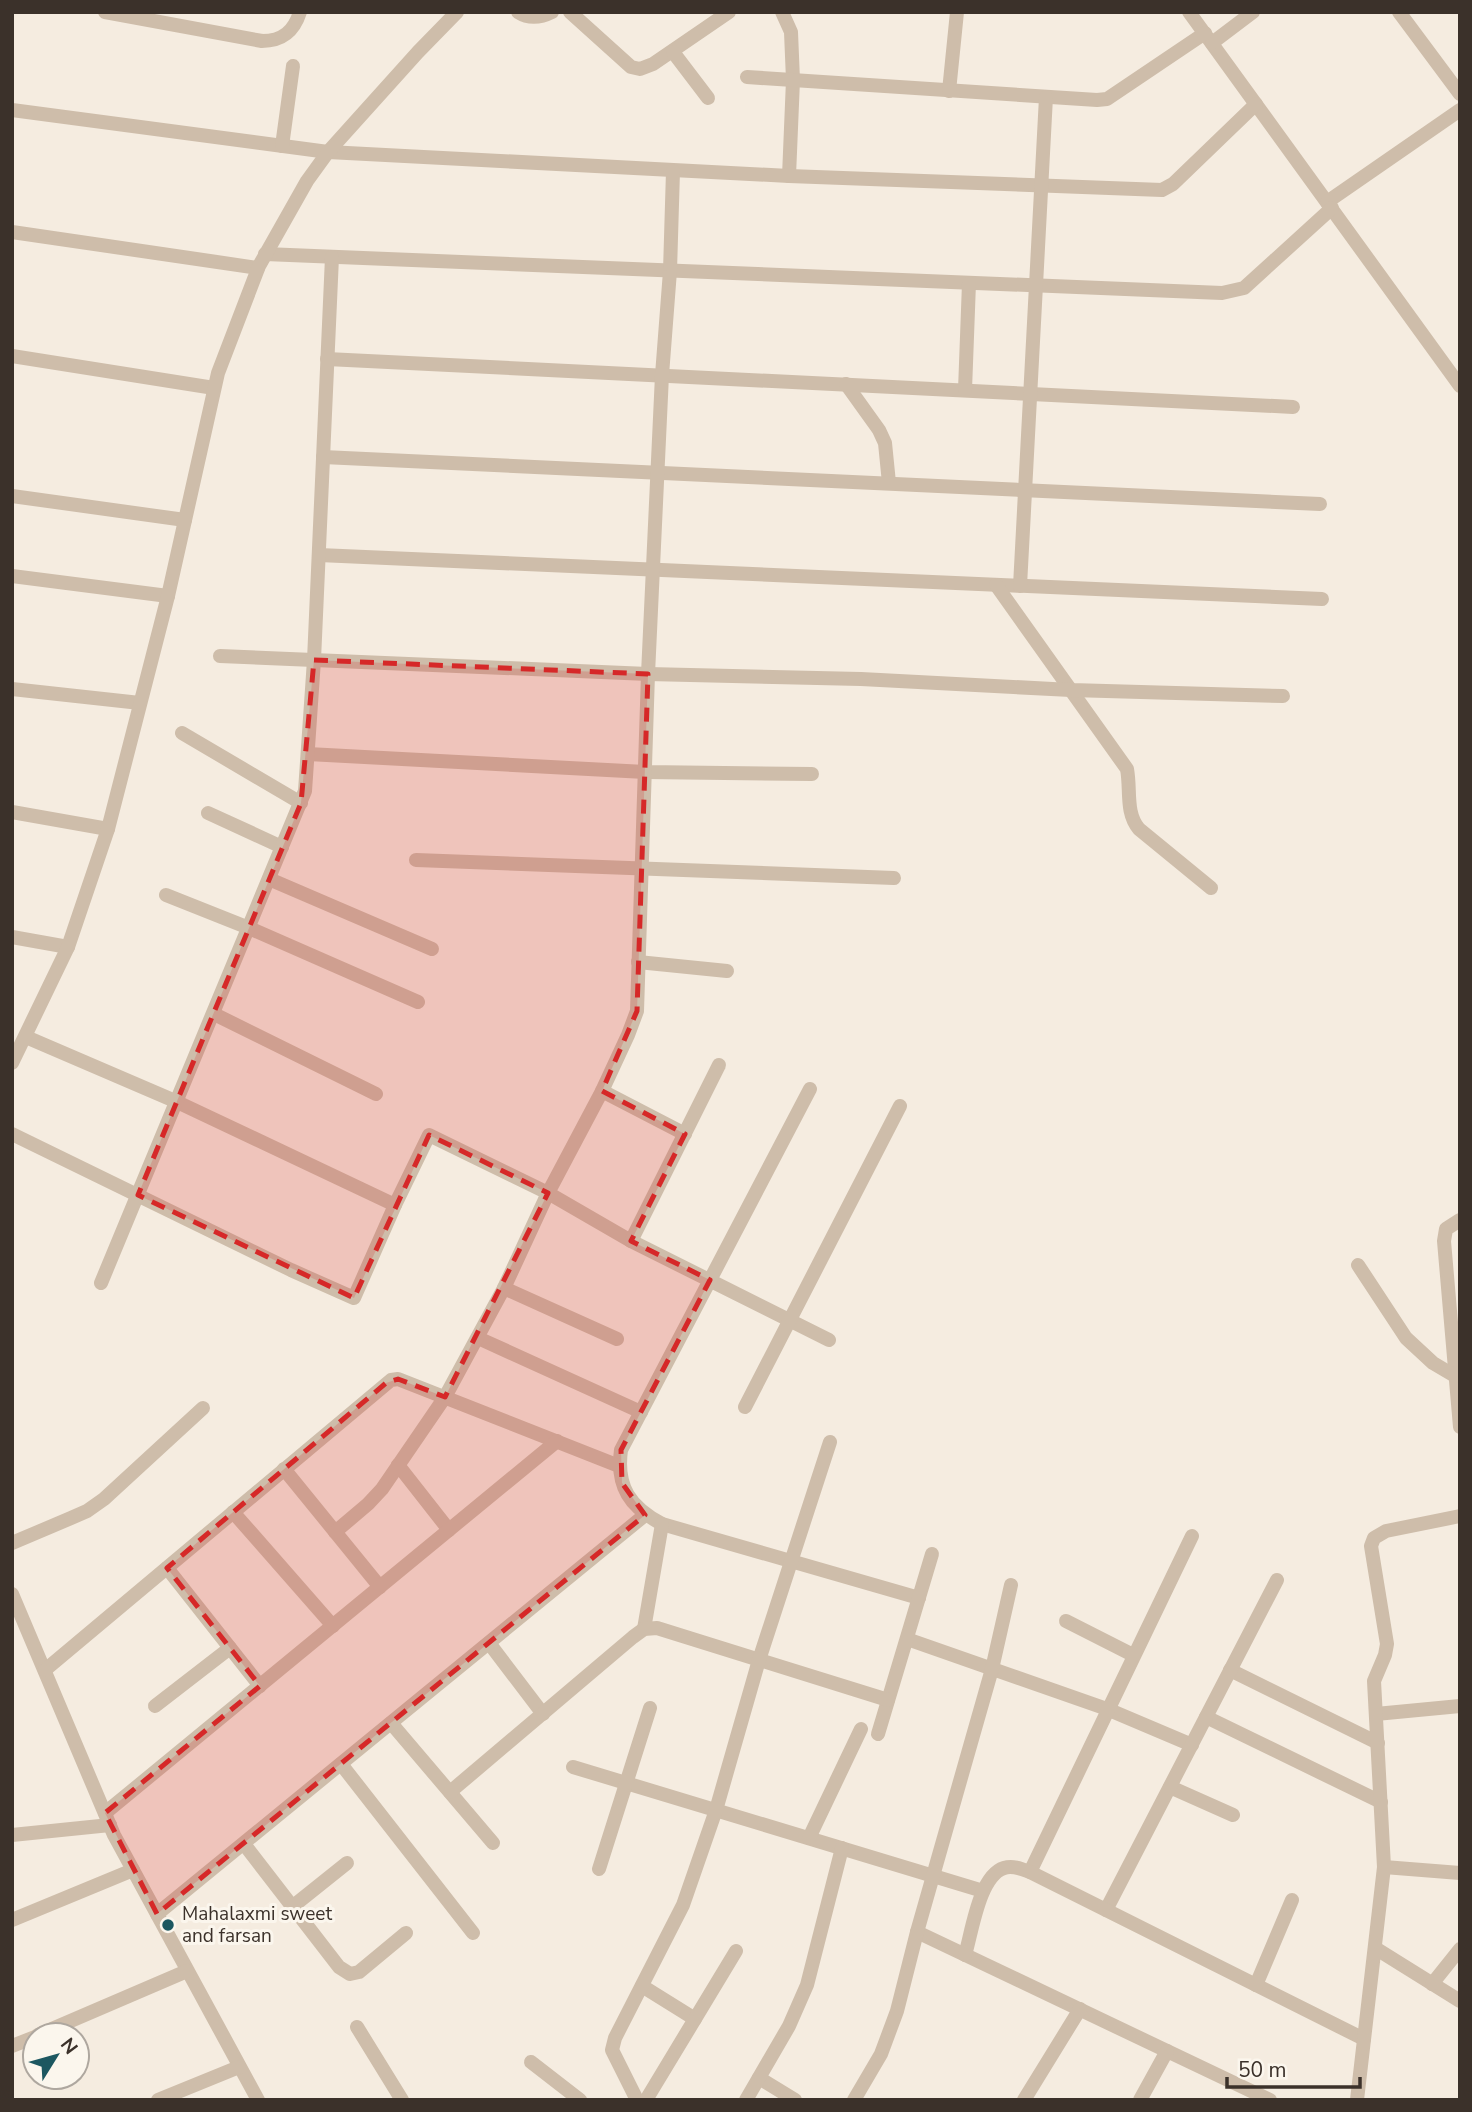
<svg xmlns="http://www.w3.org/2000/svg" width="1472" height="2112" viewBox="0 0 1472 2112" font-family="'Nunito Sans',sans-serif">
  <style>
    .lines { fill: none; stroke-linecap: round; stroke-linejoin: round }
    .minor { stroke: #cebdaa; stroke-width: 14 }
    .marked { fill: #d62828; fill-opacity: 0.2; stroke: #d62828; stroke-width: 5; stroke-dasharray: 14 9; stroke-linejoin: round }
    .poi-dot { fill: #1c5760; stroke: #fbf6ed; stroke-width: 2.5 }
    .labels { text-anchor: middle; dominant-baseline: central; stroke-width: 6; stroke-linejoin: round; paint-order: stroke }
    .poi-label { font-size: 19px; fill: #3b312a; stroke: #fbf6ed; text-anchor: start }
  </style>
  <rect width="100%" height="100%" fill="#f5ece0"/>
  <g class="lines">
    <g class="minor">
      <path d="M105,12L262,41C283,41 294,31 300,12"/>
      <path d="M518,12C529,19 540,18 552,12"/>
      <path d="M570,12L631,67L640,69L653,64L729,12"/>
      <path d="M782,12L791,32L793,80L789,176"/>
      <path d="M1189,12L1460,386"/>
      <path d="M1399,12L1460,94"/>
      <path d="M1212,43L1253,12"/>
      <path d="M673,52L708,98"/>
      <path d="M747,77L1097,100L1107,99L1205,33"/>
      <path d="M949,91L957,12"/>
      <path d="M12,110L328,152L789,176L1162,190L1173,184L1256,104"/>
      <path d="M282,146L293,66"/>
      <path d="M1327,202L1460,110"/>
      <path d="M12,232L258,268"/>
      <path d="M265,254L1222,293L1244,288L1332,208"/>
      <path d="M12,356L214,388"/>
      <path d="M327,359L1293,407"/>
      <path d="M846,384L879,430L885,443L889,483"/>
      <path d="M965,390L969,283"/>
      <path d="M323,457L1320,504"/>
      <path d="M12,496L185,520"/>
      <path d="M319,555L1322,599"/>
      <path d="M12,576L168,596"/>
      <path d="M996,585L1127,769C1131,790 1125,812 1139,829L1211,888"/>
      <path d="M1020,586L1046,97"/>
      <path d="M220,656L648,674L861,679L1071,690L1283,696"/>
      <path d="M12,689L140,703"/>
      <path d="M182,733L301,803"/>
      <path d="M308,754L645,772L812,774"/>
      <path d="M12,812L108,829"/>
      <path d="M208,813L282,847"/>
      <path d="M416,860L894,878"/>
      <path d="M269,879L432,949"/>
      <path d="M166,895L249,928L418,1002"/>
      <path d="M12,937L68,947"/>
      <path d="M638,962L727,971"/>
      <path d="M214,1014L376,1094"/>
      <path d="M26,1037L175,1101L395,1205L429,1135L548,1193L631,1241L829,1340"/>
      <path d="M12,1063L68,947L108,829L168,596L218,373L259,266L307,181L328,152L418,52L457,12"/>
      <path d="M810,1089L621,1450C616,1487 630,1507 662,1524L919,1598"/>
      <path d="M602,1091L685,1134"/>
      <path d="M12,1134L291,1270L354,1298L395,1205"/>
      <path d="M1460,1220L1446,1229L1444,1241L1460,1427"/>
      <path d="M631,1241L719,1065"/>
      <path d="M1358,1265L1406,1338L1433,1363L1455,1376"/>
      <path d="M101,1283L305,791L314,660L332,257"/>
      <path d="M504,1288L617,1339"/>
      <path d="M478,1338L641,1412"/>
      <path d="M745,1407L900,1106"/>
      <path d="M398,1465L449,1530"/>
      <path d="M284,1469L380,1587"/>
      <path d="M233,1512L333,1626"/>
      <path d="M335,1532L368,1504L382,1489L445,1397L504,1288L548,1193L602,1091L628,1035L637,1011L648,674L662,375L670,271L673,171"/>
      <path d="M12,1543L71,1518L87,1511L104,1499L203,1408"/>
      <path d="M167,1568L260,1686"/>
      <path d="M12,1594L114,1835L258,2100"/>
      <path d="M1066,1621L1133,1655"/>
      <path d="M644,1629L662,1524"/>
      <path d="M907,1639L1107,1709L1192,1745"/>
      <path d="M489,1643L543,1714"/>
      <path d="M45,1670L391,1380L398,1379L619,1466"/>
      <path d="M1230,1670L1378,1743"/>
      <path d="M155,1706L230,1648"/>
      <path d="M1376,1714L1460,1706"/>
      <path d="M1206,1717L1381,1802"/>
      <path d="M391,1723L493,1843"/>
      <path d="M878,1734L932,1554"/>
      <path d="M341,1764L473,1933"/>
      <path d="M573,1767L983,1891"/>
      <path d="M1170,1787L1233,1815"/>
      <path d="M450,1792L633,1637L644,1629L657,1628L888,1700"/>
      <path d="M105,1813L557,1441"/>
      <path d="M12,1835L110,1825"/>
      <path d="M809,1838L861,1729"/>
      <path d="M244,1844L339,1967L350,1974L359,1972L406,1933"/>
      <path d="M1384,1867L1460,1873"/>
      <path d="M599,1869L650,1708"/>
      <path d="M1030,1872L1192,1536"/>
      <path d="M292,1907L347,1863"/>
      <path d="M1106,1910L1277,1580"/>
      <path d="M157,1914L645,1515"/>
      <path d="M12,1920L133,1870"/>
      <path d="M917,1932L1270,2100"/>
      <path d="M1375,1948L1460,2001"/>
      <path d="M965,1955C972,1932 979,1876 1004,1868C1013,1865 1022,1869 1030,1872L1364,2039"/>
      <path d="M1432,1984L1460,1949"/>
      <path d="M1256,1985L1292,1900"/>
      <path d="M642,1986L695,2019"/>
      <path d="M357,2027L402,2100"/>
      <path d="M38,2035L187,1971"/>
      <path d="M12,2046L35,2037"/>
      <path d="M531,2062L580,2100"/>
      <path d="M759,2078L795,2100"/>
      <path d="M158,2100L239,2067"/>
      <path d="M637,2100L612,2050L615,2038L683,1905L716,1810L759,1660L830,1442"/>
      <path d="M646,2100L736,1951"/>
      <path d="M746,2100L789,2026L807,1985L842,1848"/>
      <path d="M854,2100L881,2054L897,2011L917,1932L992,1669L1011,1585"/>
      <path d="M1024,2100L1080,2009"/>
      <path d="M1140,2100L1167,2051"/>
      <path d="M1357,2100L1384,1867L1374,1681L1385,1655L1387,1644L1371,1546L1374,1538L1386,1531L1460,1516"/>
    </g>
  </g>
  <path class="marked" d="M314,660L648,674L637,1011L602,1091L685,1134L631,1241L710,1280L621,1450L622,1483L645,1515L157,1914L105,1813L260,1686L167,1568L386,1383L398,1379L445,1397L548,1193L429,1135L354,1298L138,1195L301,803Z"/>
  <circle class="poi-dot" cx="168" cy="1925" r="7"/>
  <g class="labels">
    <g class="poi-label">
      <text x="182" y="1914">Mahalaxmi sweet<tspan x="182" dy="22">and farsan</tspan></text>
    </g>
  </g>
  <rect width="1472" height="2112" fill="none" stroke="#3b312a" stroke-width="28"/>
  <g transform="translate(56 2056) rotate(53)"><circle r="33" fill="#fbf6ed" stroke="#aea79f" stroke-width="2"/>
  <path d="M0-5L12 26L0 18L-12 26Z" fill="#1c5760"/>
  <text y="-10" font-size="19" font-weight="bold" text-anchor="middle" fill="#3b312a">N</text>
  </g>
  <path d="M1227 2077v10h133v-10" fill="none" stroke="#3b312a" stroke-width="3.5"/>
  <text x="1238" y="2077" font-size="21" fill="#3b312a" stroke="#fbf6ed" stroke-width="5" paint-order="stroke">50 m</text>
</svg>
